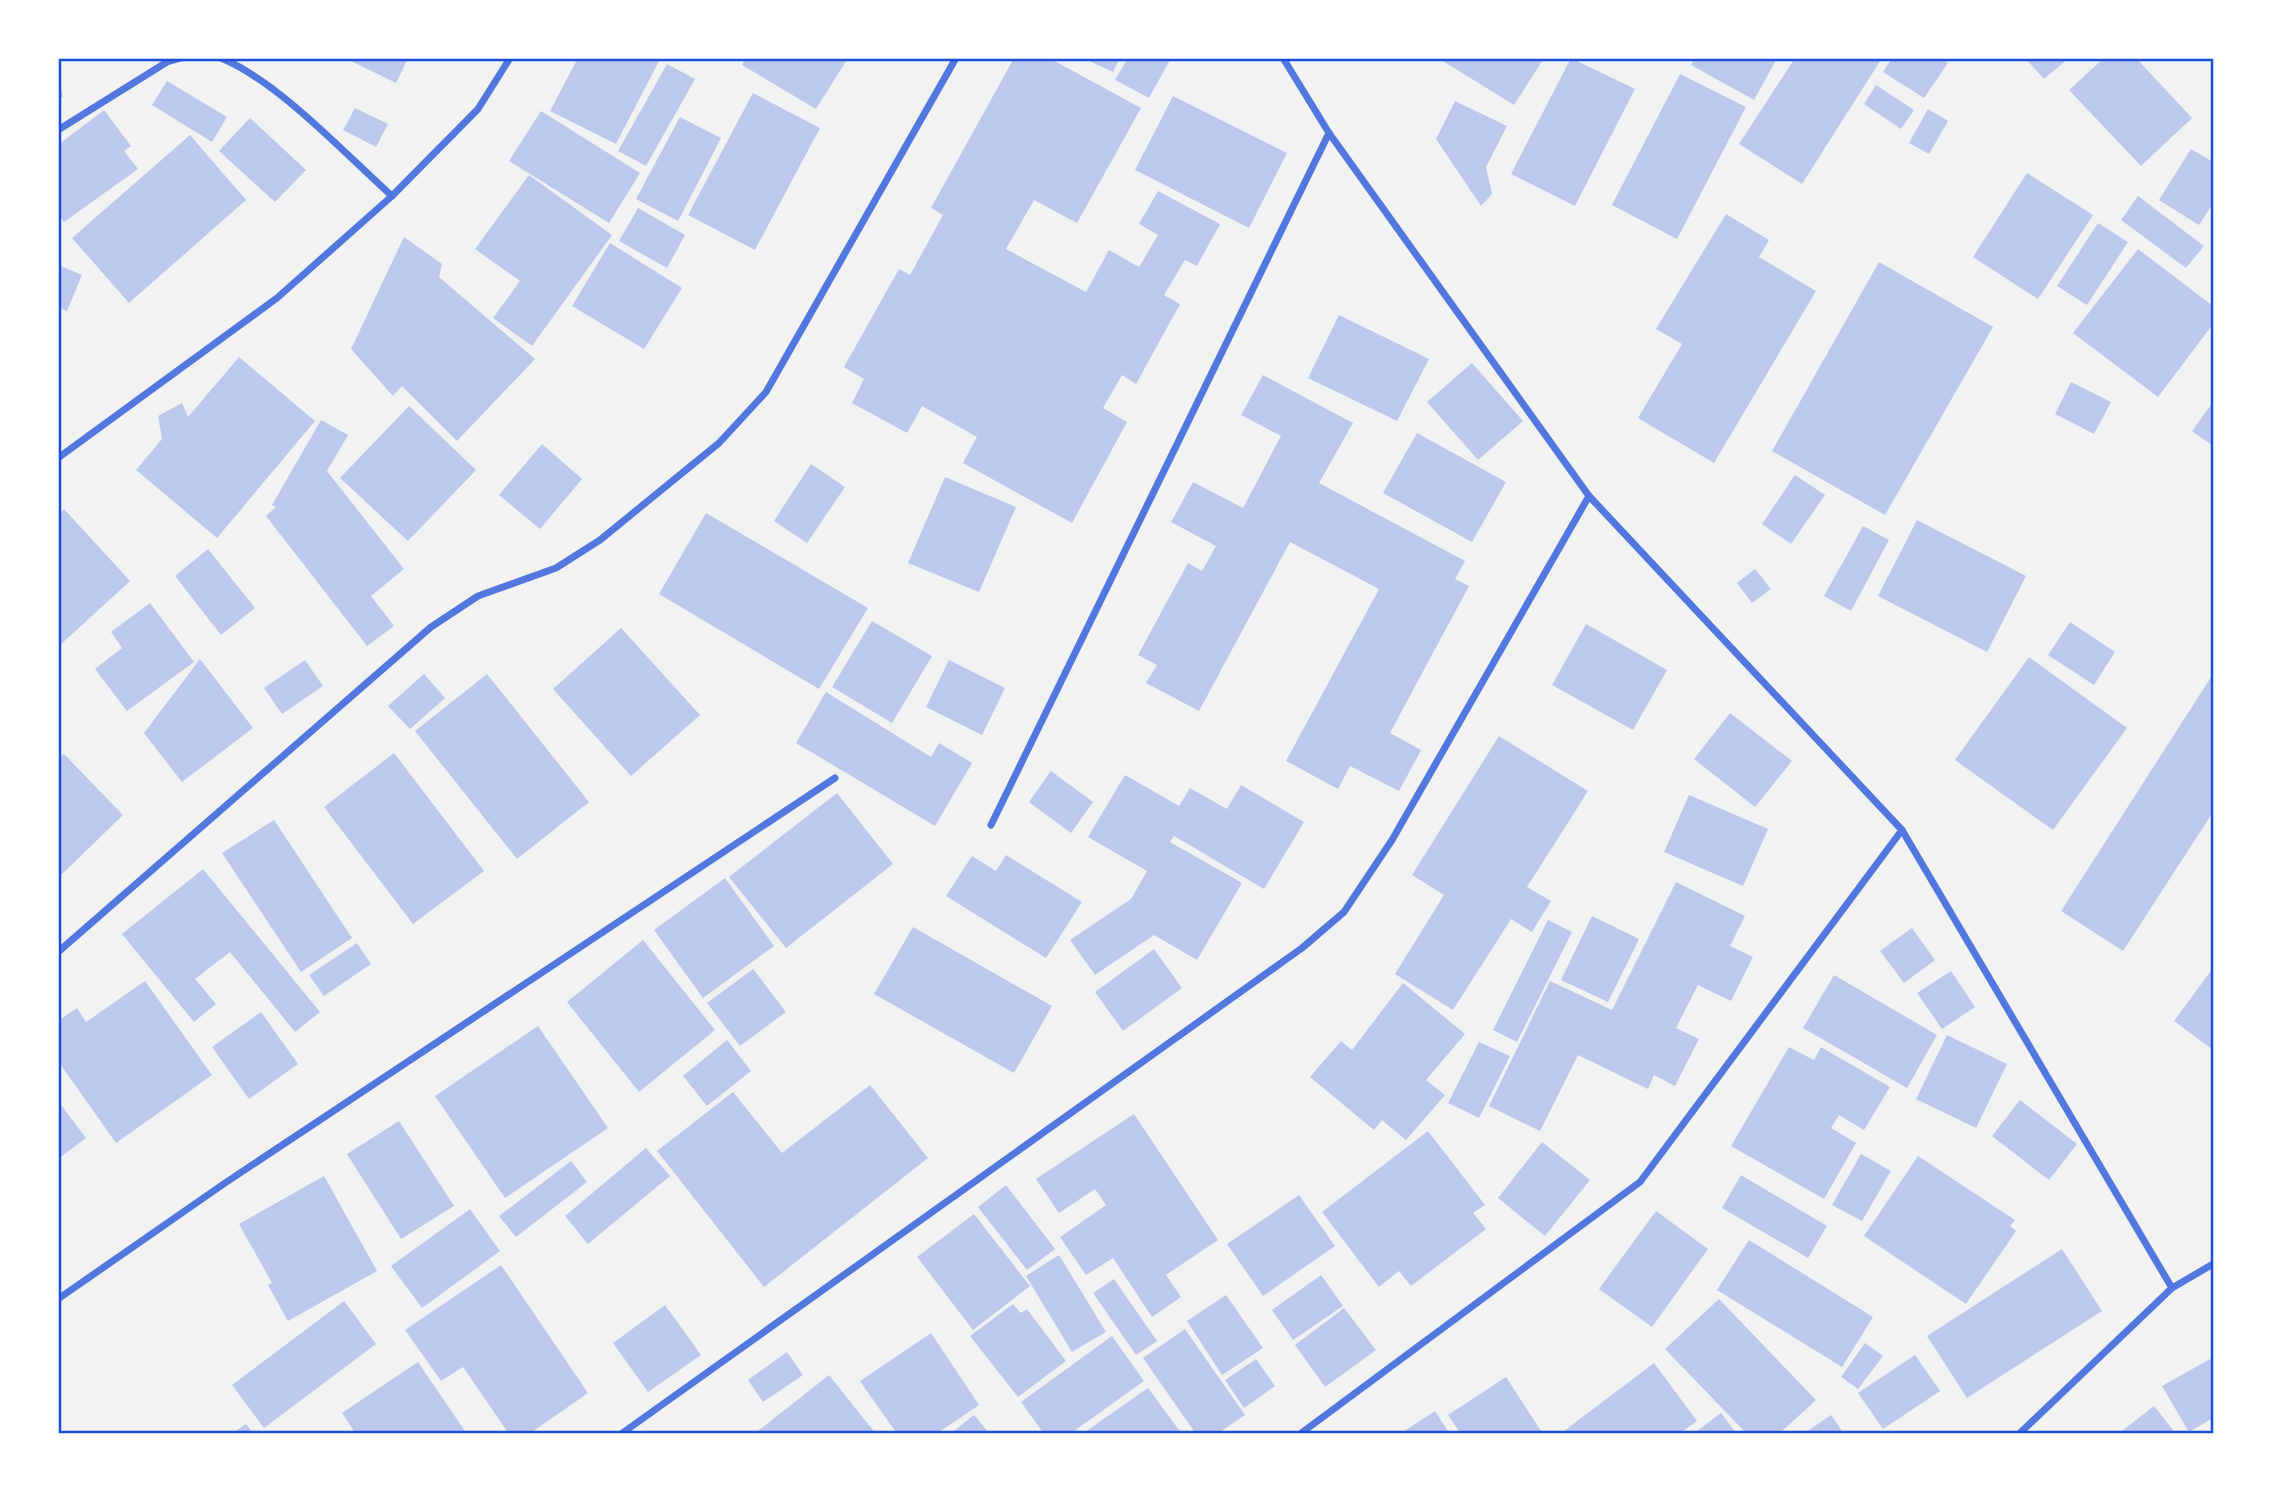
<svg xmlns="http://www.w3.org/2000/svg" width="2271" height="1492" viewBox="0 0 2271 1492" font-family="'Space Grotesk',sans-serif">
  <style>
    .building { fill: #bdc9ec }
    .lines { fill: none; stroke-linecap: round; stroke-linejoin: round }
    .minor { stroke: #5277de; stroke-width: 7 }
    .neatline { fill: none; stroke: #1d4ed8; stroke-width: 2.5 }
  </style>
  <rect width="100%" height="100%" fill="#f2f2f2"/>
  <g class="building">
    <path d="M345,58H408L396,83Z"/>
    <path d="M578,58L660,59L616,144L550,111Z"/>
    <path d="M746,58H848L816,109L742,65Z"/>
    <path d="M1014,58H1049L1141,108L1077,223L1034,200L1006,249L1086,292L1109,250L1139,267L1158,235L1139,224L1158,191L1220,224L1197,266L1185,260L1164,295L1180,304L1136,384L1122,375L1103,408L1127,422L1072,523L963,463L977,437L922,406L907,433L852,403L864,379L844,367L899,269L910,275L943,215L931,208Z"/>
    <path d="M1083,58H1120L1113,72Z"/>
    <path d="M1128,58L1170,60L1149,98L1115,80Z"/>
    <path d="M1438,58H1544L1514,105Z"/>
    <path d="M1571,58L1635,89L1575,206L1511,174Z"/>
    <path d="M1695,58H1777L1754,100L1691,65Z"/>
    <path d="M1795,58H1882L1802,184L1739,144Z"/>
    <path d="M1892,58H1940L1948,63L1924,98L1883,72Z"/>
    <path d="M2025,58H2069L2044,79Z"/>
    <path d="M2104,58H2136L2192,118L2141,166L2069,90Z"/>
    <path d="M667,64L695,79L646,166L618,151Z"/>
    <path d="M58,74L63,97L58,98Z"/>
    <path d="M1680,74L1746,107L1677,239L1612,205Z"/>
    <path d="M167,81L227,117L212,142L152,105Z"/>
    <path d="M1876,85L1914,110L1901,129L1864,104Z"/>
    <path d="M753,93L820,128L755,250L688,215Z"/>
    <path d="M1173,96L1287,153L1249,228L1135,170Z"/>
    <path d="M1455,101L1507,126L1486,167L1492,194L1481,206L1436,139Z"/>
    <path d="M355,108L388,124L376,147L343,130Z"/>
    <path d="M1928,109L1948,121L1929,154L1909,143Z"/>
    <path d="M104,110L131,146L124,151L138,169L64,222L58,213V145Z"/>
    <path d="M541,111L640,173L609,223L509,161Z"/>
    <path d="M680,117L721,138L678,221L636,199Z"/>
    <path d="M250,118L306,170L275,202L219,151Z"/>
    <path d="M190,135L246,200L129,303L72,238Z"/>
    <path d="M2191,149L2213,162V203L2199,225L2159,200Z"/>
    <path d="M2027,173L2093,215L2038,299L1973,257Z"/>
    <path d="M529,175L612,235L532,346L493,318L520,281L475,249Z"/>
    <path d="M2138,196L2204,246L2186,268L2121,220Z"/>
    <path d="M638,208L685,235L667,268L619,241Z"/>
    <path d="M1726,214L1769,240L1759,257L1816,291L1714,463L1638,418L1682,344L1656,329Z"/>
    <path d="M2098,223L2128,242L2087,305L2057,286Z"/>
    <path d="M404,237L442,264L439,277L535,359L457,441L402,386L393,396L351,349Z"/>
    <path d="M610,243L682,288L644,349L572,306Z"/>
    <path d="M2138,249L2213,306V324L2158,397L2073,333Z"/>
    <path d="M1879,262L1993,327L1885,515L1772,451Z"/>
    <path d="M58,265L82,275L67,311L58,307Z"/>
    <path d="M1339,315L1429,359L1397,421L1308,378Z"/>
    <path d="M239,357L315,421L217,538L136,470L162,439L158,416L182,403L188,417Z"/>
    <path d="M1472,363L1523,421L1478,460L1427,402Z"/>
    <path d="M1263,375L1353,423L1319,483L1465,561L1455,579L1469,586L1390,733L1421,750L1399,791L1350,766L1338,789L1286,761L1379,589L1290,542L1199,711L1146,683L1157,665L1138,655L1188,563L1202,571L1216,546L1171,522L1193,482L1243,508L1281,436L1241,415Z"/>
    <path d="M2071,382L2111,402L2094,434L2055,414Z"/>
    <path d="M2213,402V446L2192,431Z"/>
    <path d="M409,406L476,470L408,541L340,478Z"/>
    <path d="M321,420L348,435L327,471L404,569L371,596L394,626L367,646L266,516L276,507L272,505Z"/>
    <path d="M1417,433L1506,482L1472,542L1383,493Z"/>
    <path d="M542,444L582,479L540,529L499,495Z"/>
    <path d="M811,464L845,487L807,543L774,521Z"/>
    <path d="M1795,475L1825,495L1791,544L1762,524Z"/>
    <path d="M945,477L1016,507L979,592L908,563Z"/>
    <path d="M64,509L130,581L58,647V515Z"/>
    <path d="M706,513L868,608L819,689L659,594Z"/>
    <path d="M1917,520L2026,576L1987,652L1878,596Z"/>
    <path d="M1863,526L1889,540L1851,611L1824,596Z"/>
    <path d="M208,549L255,608L221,635L175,576Z"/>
    <path d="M1755,569L1771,589L1752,603L1737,583Z"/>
    <path d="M150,603L194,662L127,711L95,669L122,648L111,632Z"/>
    <path d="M872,621L932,656L892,723L832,687Z"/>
    <path d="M2070,622L2115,652L2094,685L2048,655Z"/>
    <path d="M1586,624L1667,670L1633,730L1552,685Z"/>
    <path d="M621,628L700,715L631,776L553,689Z"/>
    <path d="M2029,657L2127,728L2053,830L1955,760Z"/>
    <path d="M200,659L253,728L182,782L144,733Z"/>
    <path d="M305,660L323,686L282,714L264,688Z"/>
    <path d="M949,660L1005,688L982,735L926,707Z"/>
    <path d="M424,674L445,698L410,729L388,706Z"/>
    <path d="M487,674L589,802L517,859L415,731Z"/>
    <path d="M2213,674V812L2123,951L2061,911Z"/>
    <path d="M826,692L931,757L939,743L972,763L935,826L796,743Z"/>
    <path d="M1730,713L1792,761L1755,807L1694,759Z"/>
    <path d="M1499,736L1588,791L1527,887L1551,901L1532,932L1511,919L1453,1010L1395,974L1444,895L1412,875Z"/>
    <path d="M394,753L484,871L413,924L324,807Z"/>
    <path d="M64,754L123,815L58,878V760Z"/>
    <path d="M1051,771L1093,802L1071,833L1029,802Z"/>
    <path d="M1125,775L1179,806L1190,788L1227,809L1241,785L1304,822L1264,889L1174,836L1170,842L1242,883L1197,960L1154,935L1095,975L1070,940L1131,899L1147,871L1088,837Z"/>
    <path d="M837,793L893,864L786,948L729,877Z"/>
    <path d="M1689,795L1768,829L1743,886L1664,852Z"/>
    <path d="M274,820L352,938L301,972L222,853Z"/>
    <path d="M1006,855L1082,902L1046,958L946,896L972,856L996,871Z"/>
    <path d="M203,869L320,1012L295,1032L230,952L195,979L216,1004L194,1022L122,934Z"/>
    <path d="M725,878L774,946L703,998L654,930Z"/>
    <path d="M1676,882L1745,916L1730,946L1753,957L1731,1001L1698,985L1676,1028L1699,1039L1675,1086L1654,1075L1648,1089L1578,1055L1540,1131L1489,1106L1550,981L1612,1010Z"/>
    <path d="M1592,916L1639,939L1608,1002L1561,980Z"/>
    <path d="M1548,920L1572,932L1517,1042L1493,1030Z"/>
    <path d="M913,927L1052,1006L1014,1073L874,994Z"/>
    <path d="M1912,928L1935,960L1904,983L1880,951Z"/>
    <path d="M643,940L715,1030L639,1092L567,1002Z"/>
    <path d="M357,943L371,964L324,996L309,975Z"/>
    <path d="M1154,949L1182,988L1123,1031L1095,992Z"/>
    <path d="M2213,968V1050L2174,1021Z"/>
    <path d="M753,969L786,1012L740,1046L707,1003Z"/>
    <path d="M1951,971L1975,1007L1942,1029L1917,993Z"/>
    <path d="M1834,975L1937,1035L1907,1088L1803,1028Z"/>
    <path d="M145,981L212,1075L116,1143L58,1061V1021L77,1008L86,1022Z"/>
    <path d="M1403,983L1465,1034L1426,1080L1445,1095L1406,1140L1382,1120L1374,1130L1310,1077L1341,1041L1352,1050Z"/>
    <path d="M261,1012L298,1064L249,1099L212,1047Z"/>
    <path d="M538,1026L608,1128L505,1198L435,1096Z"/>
    <path d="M1947,1035L2007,1064L1976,1128L1916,1099Z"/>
    <path d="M727,1040L751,1071L707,1106L683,1076Z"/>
    <path d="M1479,1042L1510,1056L1479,1118L1448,1103Z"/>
    <path d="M1789,1047L1814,1060L1821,1047L1890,1087L1864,1130L1839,1115L1831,1128L1856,1143L1824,1199L1731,1146Z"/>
    <path d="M870,1085L928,1158L764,1287L657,1151L733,1092L782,1153Z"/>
    <path d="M2020,1100L2077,1144L2049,1180L1992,1136Z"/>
    <path d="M58,1101L86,1138L58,1159Z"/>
    <path d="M1134,1114L1218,1240L1166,1275L1181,1297L1152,1317L1113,1258L1086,1275L1060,1237L1106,1205L1095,1189L1059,1213L1036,1179Z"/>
    <path d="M399,1121L454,1206L401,1239L347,1154Z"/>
    <path d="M1428,1131L1485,1205L1473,1213L1486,1229L1411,1286L1399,1271L1379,1287L1322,1212Z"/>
    <path d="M1542,1142L1590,1180L1545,1236L1498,1198Z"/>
    <path d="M646,1148L670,1176L588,1244L565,1216Z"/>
    <path d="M1861,1154L1891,1171L1862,1221L1832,1205Z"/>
    <path d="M1918,1156L2015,1220L2010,1226L2016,1231L1966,1304L1864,1236Z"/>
    <path d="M571,1161L587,1182L516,1237L499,1216Z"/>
    <path d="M1741,1175L1827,1226L1808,1258L1722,1208Z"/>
    <path d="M324,1176L377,1271L288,1321L268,1285L272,1283L239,1224Z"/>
    <path d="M1006,1185L1055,1249L1027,1270L978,1207Z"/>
    <path d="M1299,1195L1335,1246L1263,1296L1227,1244Z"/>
    <path d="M470,1209L500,1251L422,1308L391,1266Z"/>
    <path d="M1656,1211L1708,1249L1652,1327L1599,1289Z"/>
    <path d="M974,1214L1030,1286L973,1330L917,1257Z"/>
    <path d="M1749,1240L1873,1317L1842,1367L1717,1290Z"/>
    <path d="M2062,1249L2102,1311L1967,1398L1927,1336Z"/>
    <path d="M1059,1255L1106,1332L1072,1352L1026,1276Z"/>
    <path d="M501,1265L588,1393L529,1434H509L463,1367L441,1381L405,1330Z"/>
    <path d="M1321,1275L1343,1306L1293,1340L1272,1310Z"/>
    <path d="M1114,1279L1157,1341L1136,1355L1093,1293Z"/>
    <path d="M1226,1295L1263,1348L1222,1375L1187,1321Z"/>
    <path d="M1719,1299L1816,1400L1779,1434H1747L1665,1349Z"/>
    <path d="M344,1301L376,1344L264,1428L232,1385Z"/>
    <path d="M1013,1304L1021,1313L1027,1309L1066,1361L1018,1397L970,1336Z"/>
    <path d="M665,1305L701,1355L648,1392L613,1343Z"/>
    <path d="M1344,1308L1376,1350L1325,1387L1295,1345Z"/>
    <path d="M1185,1329L1245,1415L1217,1434H1196L1143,1358Z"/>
    <path d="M931,1333L979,1405L936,1434H897L860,1381Z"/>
    <path d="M1112,1336L1144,1381L1070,1434H1044L1021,1402Z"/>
    <path d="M1865,1343L1883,1356L1858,1389L1841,1377Z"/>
    <path d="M787,1352L803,1375L763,1402L748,1380Z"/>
    <path d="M1915,1355L1940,1391L1883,1429L1858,1393Z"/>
    <path d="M1256,1359L1275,1386L1244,1408L1225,1380Z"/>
    <path d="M2210,1359L2213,1366V1418L2189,1432L2162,1386Z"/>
    <path d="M418,1362L467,1434H356L342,1413Z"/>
    <path d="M1654,1363L1697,1421L1679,1434H1566L1564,1431Z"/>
    <path d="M829,1375L876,1434H754Z"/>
    <path d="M1506,1377L1543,1434H1461L1448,1415Z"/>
    <path d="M1148,1388L1182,1434H1082Z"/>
    <path d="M2154,1406L2176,1434H2118Z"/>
    <path d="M1435,1411L1450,1434H1400Z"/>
    <path d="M1721,1413L1737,1434H1693Z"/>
    <path d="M974,1415L990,1434H950Z"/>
    <path d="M1831,1415L1844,1434H1803Z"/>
    <path d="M246,1424L254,1434H231Z"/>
  </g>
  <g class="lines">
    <g class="minor">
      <path d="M221,58C279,82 344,153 392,196"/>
      <path d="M1283,58L1329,133L1589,496L1902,830L2172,1288"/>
      <path d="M58,130L167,62L181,58"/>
      <path d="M58,458L277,298L392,196L478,109L510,58"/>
      <path d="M991,825L1329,133"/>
      <path d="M58,952L431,627L478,596L556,568L600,540L719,443L766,392L956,58"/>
      <path d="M58,1299L225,1183L835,778"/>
      <path d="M621,1434L1302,948L1344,912L1392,840L1589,496"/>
      <path d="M1300,1434L1640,1182L1902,830"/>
      <path d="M2019,1434L2172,1288L2213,1264"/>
    </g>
  </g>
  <rect width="2271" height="1492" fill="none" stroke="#ffffff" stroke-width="119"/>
  <rect x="60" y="60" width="2152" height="1372" class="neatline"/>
</svg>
